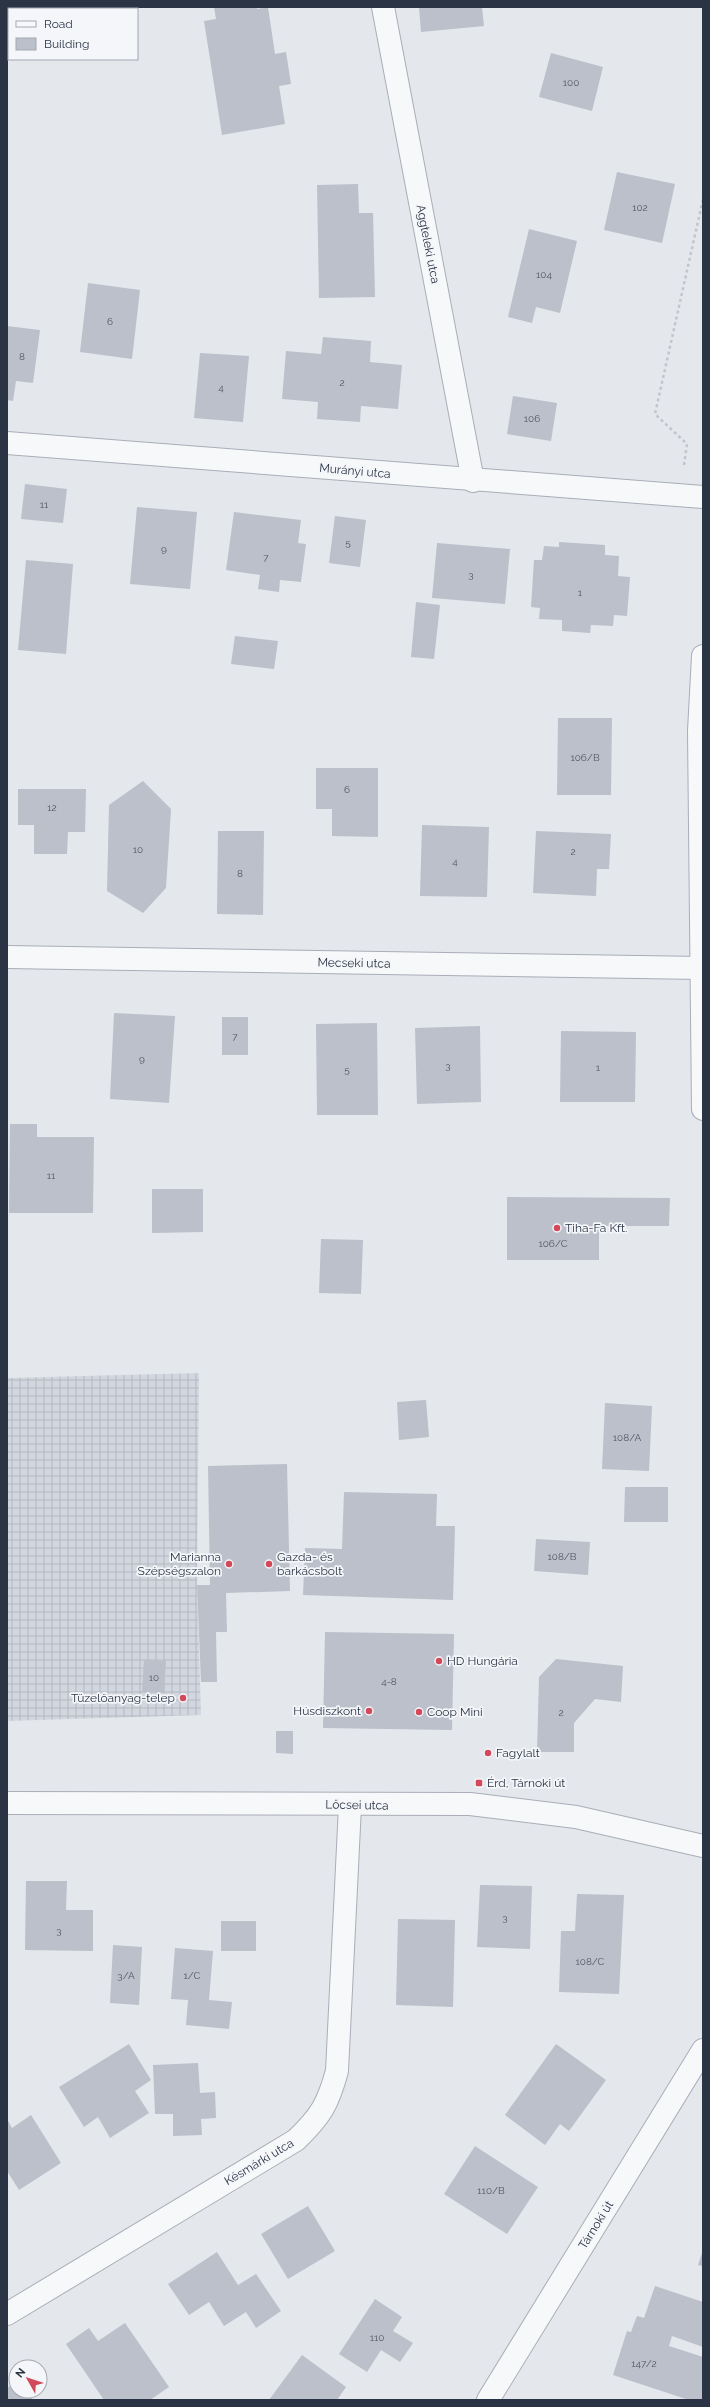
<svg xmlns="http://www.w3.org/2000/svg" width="710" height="2407" viewBox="0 0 710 2407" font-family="Raleway,sans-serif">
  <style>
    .industrial { fill: url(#industrial-grid) }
    .building { fill: #bbc0ca }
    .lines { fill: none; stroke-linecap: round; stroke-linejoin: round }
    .minor-casing { stroke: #a9aeb7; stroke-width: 24 }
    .tertiary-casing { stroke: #a9aeb7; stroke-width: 24 }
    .path { stroke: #c2c5cb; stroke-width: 2.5; stroke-dasharray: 3 3; stroke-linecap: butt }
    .minor { stroke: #f7f8fa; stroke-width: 22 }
    .tertiary { stroke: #f7f8fa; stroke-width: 22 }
    .poi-dot { fill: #d1495b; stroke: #f4f6f9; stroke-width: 1.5 }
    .labels { text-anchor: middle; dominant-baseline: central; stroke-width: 3.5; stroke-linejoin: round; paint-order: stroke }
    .number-label { font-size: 10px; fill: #4f5766 }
    .street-label { font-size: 12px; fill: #2b3445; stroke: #f4f6f9 }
    .poi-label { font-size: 12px; fill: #2b3445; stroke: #f4f6f9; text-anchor: start }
  </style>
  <defs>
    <pattern id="industrial-grid" width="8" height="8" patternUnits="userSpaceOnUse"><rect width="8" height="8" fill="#d2d6de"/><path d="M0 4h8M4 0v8" fill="none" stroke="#b4b8c0"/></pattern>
  </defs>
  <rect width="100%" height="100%" fill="#e4e7ec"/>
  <path class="industrial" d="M199,1373L197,1585L201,1715L7,1721V1378Z"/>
  <g class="building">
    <path d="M214,7H257V9L268,7L275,54L286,52L291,84L279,86L285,124L222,135L204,21L216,19Z"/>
    <path d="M419,7H482L484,26L421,32Z"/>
    <path d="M551,53L603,67L592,111L539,97Z"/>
    <path d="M617,172L675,184L662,243L604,230Z"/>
    <path d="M358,184L359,213H373L375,297L319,298L317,185Z"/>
    <path d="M529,229L577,241L560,313L536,307L532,323L508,317Z"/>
    <path d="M88,283L140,290L132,359L80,352Z"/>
    <path d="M7,326L40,330L33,383L16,381L13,401L7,400Z"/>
    <path d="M323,337L371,341L370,362L402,365L398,409L361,406L360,422L317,419L318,402L282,399L286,351L321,354Z"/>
    <path d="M200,353L249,356L243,422L194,418Z"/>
    <path d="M513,396L557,403L551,441L507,434Z"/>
    <path d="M25,484L67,489L63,523L21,519Z"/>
    <path d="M137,507L197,512L190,589L130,584Z"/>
    <path d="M234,512L301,520L298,543L306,544L301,582L280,580L279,592L258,589L260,575L226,570Z"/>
    <path d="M335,516L366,520L360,567L329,563Z"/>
    <path d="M559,542L605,545V555L619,556L618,576L630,577L627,616L614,615L613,626L591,625L590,633L562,631V620L539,619L540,608L531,607L534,560H542L544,546L559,547Z"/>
    <path d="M437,543L510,549L505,604L432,598Z"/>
    <path d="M26,560L73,564L66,654L18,650Z"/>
    <path d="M416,602L440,605L434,659L411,657Z"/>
    <path d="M235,636L278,641L274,669L231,664Z"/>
    <path d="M558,718H612L611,795H557Z"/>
    <path d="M316,768H378V837L332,836V809H316Z"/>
    <path d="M143,781L171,809L166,888L143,913L107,891L109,805Z"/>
    <path d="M18,789H86L85,832H68L67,854H34V825H18Z"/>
    <path d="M422,825L489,827L487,897L420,896Z"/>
    <path d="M218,831H264L263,915L217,914Z"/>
    <path d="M536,831L611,834L609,869H597L596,896L533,893Z"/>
    <path d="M114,1013L175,1016L169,1103L110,1099Z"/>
    <rect x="222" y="1017" width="26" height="38"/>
    <path d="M377,1023L378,1115H317L316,1024Z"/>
    <path d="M480,1026L481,1102L417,1104L415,1028Z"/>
    <path d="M561,1031L636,1032L635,1102H560Z"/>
    <path d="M10,1124H37V1137H94L93,1213H9Z"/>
    <path d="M152,1189H203V1232L152,1233Z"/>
    <path d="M507,1197L670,1198L669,1226H599V1260H507Z"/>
    <path d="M321,1239L363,1240L361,1294L319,1293Z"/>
    <path d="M426,1400L429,1437L399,1440L397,1402Z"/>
    <path d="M605,1403L652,1406L649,1471L602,1469Z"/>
    <path d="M287,1464L290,1591L226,1593L227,1632H216L217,1682H201L197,1585H210L208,1466Z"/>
    <path d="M625,1487H668V1522H624Z"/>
    <path d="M344,1492L437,1494L436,1526H455L453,1600L303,1595L305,1548L342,1549Z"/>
    <path d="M536,1539L590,1542L588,1575L534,1571Z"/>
    <path d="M325,1632L454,1634L452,1730L323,1728Z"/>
    <path d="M556,1659L623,1666L621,1702L595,1699L574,1723V1752H537L539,1677Z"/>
    <path d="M144,1660L166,1661L164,1693L142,1692Z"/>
    <path d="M276,1731H293V1754L276,1753Z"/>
    <path d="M26,1881H67L66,1910H93V1951L25,1950Z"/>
    <path d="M480,1885L532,1886L530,1949L477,1947Z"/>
    <path d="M577,1894L624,1895L619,1994L559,1992L561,1931H575Z"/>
    <path d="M398,1919L455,1920L453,2007L396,2005Z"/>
    <rect x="221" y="1921" width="35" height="30"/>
    <path d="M113,1945L142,1947L139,2005L110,2003Z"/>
    <path d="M175,1948L213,1951L209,2000L232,2002L229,2029L186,2025L188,2000L171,1999Z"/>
    <path d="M129,2044L151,2080L135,2091L149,2113L110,2138L98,2117L84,2127L59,2087Z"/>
    <path d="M556,2044L606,2080L569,2131L560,2124L545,2145L505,2115Z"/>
    <path d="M198,2063L200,2093L215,2092L216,2118L201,2119L202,2135L173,2136V2114H155L153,2065Z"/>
    <path d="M31,2115L61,2163L19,2190L7,2171V2119L12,2128Z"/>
    <path d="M475,2146L538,2187L507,2234L444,2194Z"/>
    <path d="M308,2206L335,2251L288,2279L261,2234Z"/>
    <path d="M703,2250V2266L698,2265Z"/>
    <path d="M217,2252L238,2285L256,2274L281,2311L256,2328L246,2312L224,2326L209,2302L189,2315L168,2284Z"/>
    <path d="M655,2286L703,2302V2347L672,2336L669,2346L703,2357V2400H689L613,2375L627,2331L631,2332L637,2316L644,2318Z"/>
    <path d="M375,2299L402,2317L393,2331L413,2343L400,2362L381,2350L367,2372L339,2354Z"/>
    <path d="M125,2323L169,2387L150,2400H104L66,2344L89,2328L98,2341Z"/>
    <path d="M302,2355L346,2387L337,2400H269Z"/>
    <path d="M16,2382V2391H27L33,2400H7V2388Z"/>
  </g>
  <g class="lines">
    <g class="minor-casing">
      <g id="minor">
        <path d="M383,7L473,481"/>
        <path d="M7,443L703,497"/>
        <path d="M7,957L703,968"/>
        <path d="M7,2314L296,2140C321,2116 328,2104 337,2071L350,1806"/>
        <path d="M488,2400L703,2050"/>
      </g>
    </g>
    <g class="tertiary-casing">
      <g id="tertiary">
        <path d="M703,656L699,731L703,1109"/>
        <path d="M7,1803L470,1804L576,1817L703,1846"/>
      </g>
    </g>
    <path class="path" d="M684,465L687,444L655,414L703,199"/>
    <use href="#minor" class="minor"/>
    <use href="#tertiary" class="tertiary"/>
  </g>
  <g class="poi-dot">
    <circle cx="557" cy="1228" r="4"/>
    <circle cx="229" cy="1564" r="4"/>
    <circle cx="269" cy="1564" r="4"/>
    <circle cx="439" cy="1661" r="4"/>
    <circle cx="183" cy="1698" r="4"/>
    <circle cx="369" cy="1711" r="4"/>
    <circle cx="419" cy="1712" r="4"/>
    <circle cx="488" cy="1753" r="4"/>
    <rect x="475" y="1779" width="8" height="8" rx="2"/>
  </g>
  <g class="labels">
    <g class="number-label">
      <text x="571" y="82">100</text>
      <text x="640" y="207">102</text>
      <text x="544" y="274">104</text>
      <text x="110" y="321">6</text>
      <text x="22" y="356">8</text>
      <text x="342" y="382">2</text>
      <text x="221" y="387">4</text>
      <text x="532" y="418">106</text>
      <text x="44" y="504">11</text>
      <text x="348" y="542">5</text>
      <text x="164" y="548">9</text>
      <text x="266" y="557">7</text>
      <text x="471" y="574">3</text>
      <text x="580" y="592">1</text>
      <text x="585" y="757">106/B</text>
      <text x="347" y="789">6</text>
      <text x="52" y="807">12</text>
      <text x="138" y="849">10</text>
      <text x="573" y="851">2</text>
      <text x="455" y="861">4</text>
      <text x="240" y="873">8</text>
      <text x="235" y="1036">7</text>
      <text x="142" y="1058">9</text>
      <text x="448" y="1065">3</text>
      <text x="598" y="1067">1</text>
      <text x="347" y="1069">5</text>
      <text x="51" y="1175">11</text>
      <text x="553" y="1243">106/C</text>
      <text x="627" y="1437">108/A</text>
      <text x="562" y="1556">108/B</text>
      <text x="154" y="1677">10</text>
      <text x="389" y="1681">4-8</text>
      <text x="561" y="1712">2</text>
      <text x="505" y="1917">3</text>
      <text x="59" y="1930">3</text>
      <text x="590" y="1961">108/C</text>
      <text x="126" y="1975">3/A</text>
      <text x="192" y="1975">1/C</text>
      <text x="491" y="2190">110/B</text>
      <text x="377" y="2337">110</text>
      <text x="644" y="2363">147/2</text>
    </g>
    <g class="street-label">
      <text transform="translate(428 244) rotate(79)">Aggteleki utca</text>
      <text transform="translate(355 471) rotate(5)">Murányi utca</text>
      <text transform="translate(354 963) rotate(1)">Mecseki utca</text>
      <text transform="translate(357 1805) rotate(1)">Lőcsei utca</text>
      <text transform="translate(259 2162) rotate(-31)">Késmárki utca</text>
      <text transform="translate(596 2225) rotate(-58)">Tárnoki út</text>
    </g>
    <g class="poi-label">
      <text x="565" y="1228">Tiha-Fa Kft.</text>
      <text x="221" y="1557" text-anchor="end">Marianna<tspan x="221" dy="14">Szépségszalon</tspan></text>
      <text x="277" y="1557">Gazda- és<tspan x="277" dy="14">barkácsbolt</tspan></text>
      <text x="447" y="1661">HD Hungária</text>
      <text x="175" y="1698" text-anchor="end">Tüzelőanyag-telep</text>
      <text x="361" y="1711" text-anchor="end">Húsdiszkont</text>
      <text x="427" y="1712">Coop Mini</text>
      <text x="496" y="1753">Fagylalt</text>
      <text x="487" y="1783">Érd, Tárnoki út</text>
    </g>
  </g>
  <rect width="710" height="2407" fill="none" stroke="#2b3445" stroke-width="16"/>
  <rect x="8" y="8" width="130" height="52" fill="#f4f6f9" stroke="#a4a8b1"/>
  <rect x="16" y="21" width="20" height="6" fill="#f7f8fa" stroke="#a4a8b1"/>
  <text x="44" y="28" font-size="12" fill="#2b3445">Road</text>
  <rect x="16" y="38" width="20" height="12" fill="#bbc0ca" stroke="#a4a8b1"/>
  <text x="44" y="48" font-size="12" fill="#2b3445">Building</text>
  <g transform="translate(28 2379) rotate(309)"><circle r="19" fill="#f4f6f9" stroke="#a4a8b1"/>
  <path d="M0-3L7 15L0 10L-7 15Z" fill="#d1495b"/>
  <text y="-6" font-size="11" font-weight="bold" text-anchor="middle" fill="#2b3445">N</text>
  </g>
</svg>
